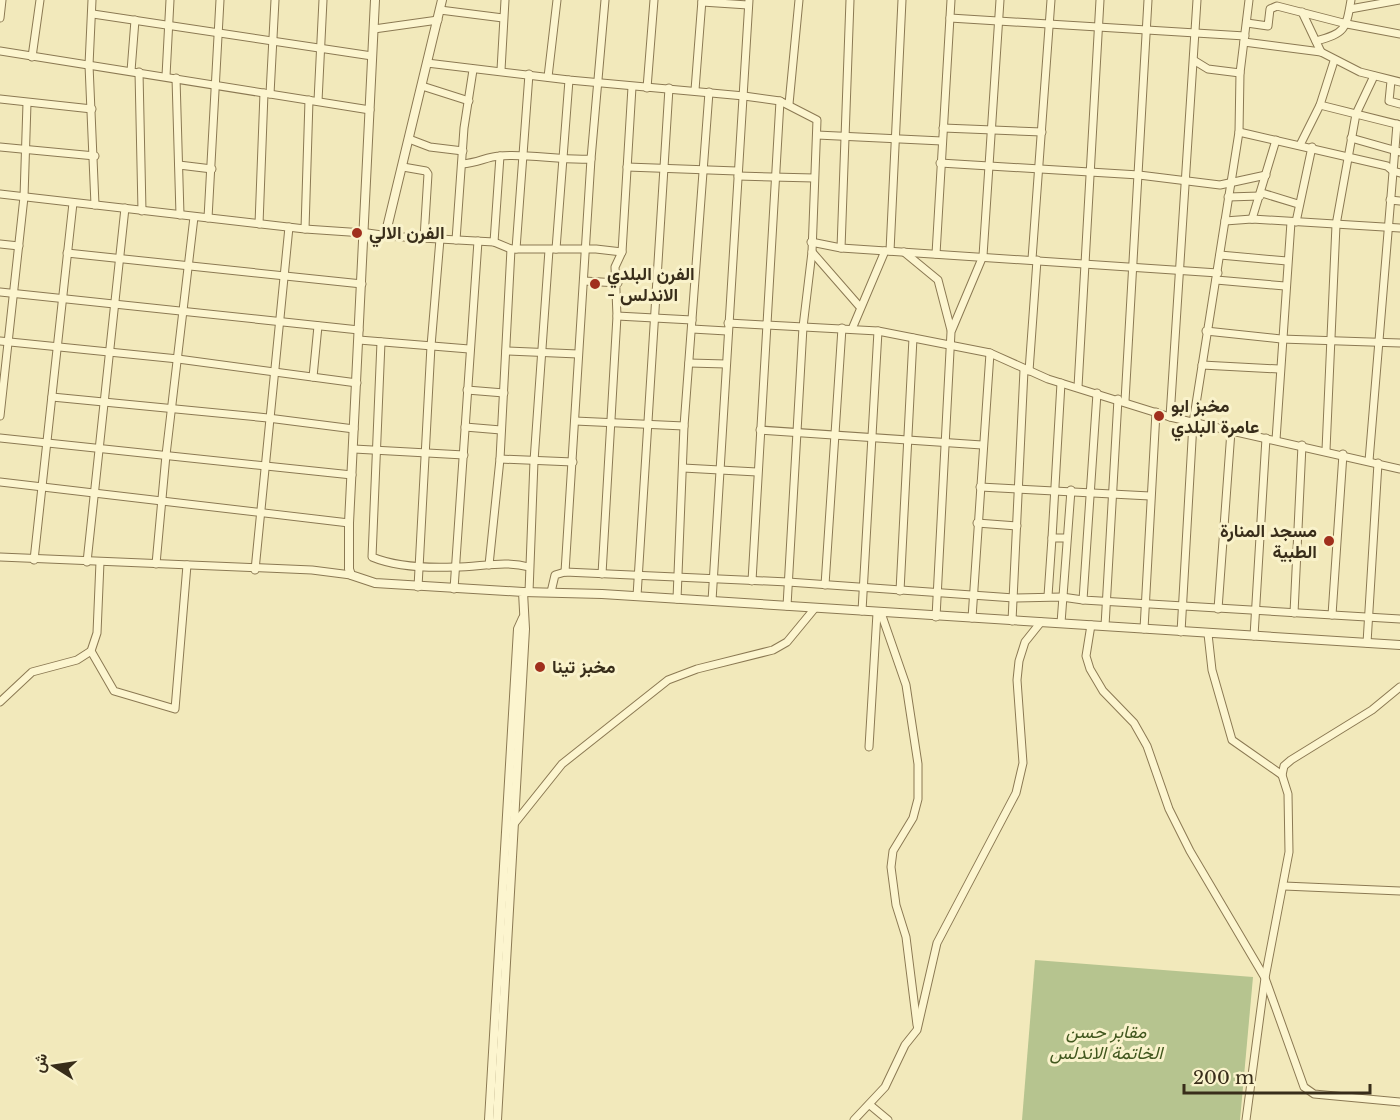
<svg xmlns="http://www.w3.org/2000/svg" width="1400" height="1120" viewBox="0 0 1400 1120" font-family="'Libre Baskerville',Vazirmatn,serif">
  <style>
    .cemetery { fill: #b6c48f }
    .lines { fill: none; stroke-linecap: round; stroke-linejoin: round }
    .minor-casing { stroke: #8b7953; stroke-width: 9 }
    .tertiary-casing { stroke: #8b7953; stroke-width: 10 }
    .minor { stroke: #fcf5cf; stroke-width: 7 }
    .tertiary { stroke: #fcf5cf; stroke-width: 8 }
    .poi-dot { fill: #a02f1d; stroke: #f9f2cb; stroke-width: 2 }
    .labels { text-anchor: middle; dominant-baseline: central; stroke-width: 6; stroke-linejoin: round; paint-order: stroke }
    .poi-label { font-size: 18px; font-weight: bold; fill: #382d1a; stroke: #f9f2cb; text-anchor: start }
    .park-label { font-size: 18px; font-style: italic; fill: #41571e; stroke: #f9f2cb }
  </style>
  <rect width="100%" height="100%" fill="#f2e9bb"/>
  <path class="cemetery" d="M1035,960L1253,977L1240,1120H1022Z"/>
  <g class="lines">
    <g class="minor-casing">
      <g id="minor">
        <path d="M92,0L89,65L95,205"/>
        <path d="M702,2L748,5"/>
        <path d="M1350,9L1400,0"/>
        <path d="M440,10L503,18"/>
        <path d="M1302,12L1321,52"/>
        <path d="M93,14L372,56"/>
        <path d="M0,18L2,0"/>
        <path d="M950,18L1245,36"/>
        <path d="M1247,23L1268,26L1270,9L1277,6L1347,24L1400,34"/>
        <path d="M374,29L438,20"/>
        <path d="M1316,41C1345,33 1346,30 1351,0"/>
        <path d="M1244,42L1321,52L1360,72L1400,82"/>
        <path d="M0,51L370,110"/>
        <path d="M32,57L40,0"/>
        <path d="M1195,61L1208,69L1240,73"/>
        <path d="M427,63L569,80L744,96L780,101L817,120L812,252L803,327L787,606"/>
        <path d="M501,70L505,0"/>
        <path d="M131,71L135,20"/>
        <path d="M139,72L142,211"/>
        <path d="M166,76L170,0"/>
        <path d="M548,77L557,0"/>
        <path d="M176,78L180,215"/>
        <path d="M1391,81L1389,101L1400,104"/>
        <path d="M422,86L469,101"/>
        <path d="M647,88L654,0"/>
        <path d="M695,90L702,0"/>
        <path d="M270,94L275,0"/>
        <path d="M0,99L92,109"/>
        <path d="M318,101L323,0"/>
        <path d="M789,104L799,0"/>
        <path d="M1320,105L1400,125"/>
        <path d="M943,128L1042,132"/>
        <path d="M1239,132L1387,166L1393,171L1400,173"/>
        <path d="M817,135L942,141"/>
        <path d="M1351,138L1400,152"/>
        <path d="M409,139L430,147L463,151"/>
        <path d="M1300,145L1320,105L1334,61"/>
        <path d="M0,147L95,156"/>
        <path d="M940,163L1139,175L1220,185L1266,175"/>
        <path d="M462,164C478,163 486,157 499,156C529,153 560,161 591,159"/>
        <path d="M179,165L212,169"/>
        <path d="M403,167L426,171L428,174L424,238"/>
        <path d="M627,167L737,171"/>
        <path d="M738,176L814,178"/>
        <path d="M1262,193L1298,204"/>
        <path d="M0,194L305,229L364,233"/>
        <path d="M1228,197L1260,196"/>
        <path d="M1390,200L1400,201"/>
        <path d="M208,218L220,0"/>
        <path d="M1252,219L1276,140"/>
        <path d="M1225,221L1252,219L1400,228"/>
        <path d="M1296,222L1312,147"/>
        <path d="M259,224L264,93"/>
        <path d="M305,229L309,100"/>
        <path d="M385,236L494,242L511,249H596L622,252"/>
        <path d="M456,240L464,128L473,70"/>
        <path d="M494,242L500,156"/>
        <path d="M811,242L841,248L1218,273"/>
        <path d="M0,244L19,246"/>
        <path d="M841,248L850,0"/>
        <path d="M516,249L529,74"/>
        <path d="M556,249L569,80"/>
        <path d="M890,251L902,0"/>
        <path d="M812,252L860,307"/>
        <path d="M904,252L938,280L951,330"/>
        <path d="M67,253L362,284"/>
        <path d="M936,254L951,0"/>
        <path d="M1220,255L1287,261"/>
        <path d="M1032,259L1051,0"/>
        <path d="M1216,280L1285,286"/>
        <path d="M584,281L618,283"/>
        <path d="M0,292L359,330"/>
        <path d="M617,316L692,320"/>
        <path d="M728,323L878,331L990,353L1048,379L1170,417L1400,469"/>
        <path d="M692,329L727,331"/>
        <path d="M852,329L885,251"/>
        <path d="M1206,331L1281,339L1400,343"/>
        <path d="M359,340L469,349"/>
        <path d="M0,341L178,359L357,383"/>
        <path d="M381,342L372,557C396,567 430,568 455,567C480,567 505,560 529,567"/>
        <path d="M506,351L578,354"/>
        <path d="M689,363L726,364"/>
        <path d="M1202,365L1279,369"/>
        <path d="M1029,371L1037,260"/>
        <path d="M313,377L318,326"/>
        <path d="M1078,387L1100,0"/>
        <path d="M467,390L504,393"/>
        <path d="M1097,393L1083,600L1400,619"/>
        <path d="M52,397L268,418L354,429"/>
        <path d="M1125,401L1148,0"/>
        <path d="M0,416L24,197L27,103"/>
        <path d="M1170,417L1197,0"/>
        <path d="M575,421L684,426"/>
        <path d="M465,427L501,430"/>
        <path d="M760,430L982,445"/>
        <path d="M0,438L352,475"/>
        <path d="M1276,440L1291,222"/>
        <path d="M354,449L464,455"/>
        <path d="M1326,450L1336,225L1356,114L1374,76"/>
        <path d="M500,459L573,462"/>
        <path d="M1369,461L1397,124"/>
        <path d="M683,468L757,472"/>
        <path d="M0,482L349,523"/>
        <path d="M980,487L1150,496"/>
        <path d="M977,523L1017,526"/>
        <path d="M1052,538L1061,383"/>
        <path d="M0,557L312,570L351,575"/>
        <path d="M34,560L73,203"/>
        <path d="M87,562L125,208"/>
        <path d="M156,564L166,455L194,217"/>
        <path d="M489,565L500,459L511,249"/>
        <path d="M255,570L289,227"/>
        <path d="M565,572L591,159L605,0"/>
        <path d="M602,574L617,316L615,267L622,252L632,87"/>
        <path d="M752,581L780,101"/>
        <path d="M825,585L842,328"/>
        <path d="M418,587L431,346L440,239"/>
        <path d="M454,589L478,241"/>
        <path d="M900,591L913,338"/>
        <path d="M529,592L534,461L549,250"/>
        <path d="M551,592L555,575L565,572L788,582L1014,598L1062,597L1083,600"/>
        <path d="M637,596L669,88"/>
        <path d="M1048,596L1052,538H1066"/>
        <path d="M677,599L684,426L709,92"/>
        <path d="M712,601L749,0"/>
        <path d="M1218,609L1231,431"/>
        <path d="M862,611L878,331"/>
        <path d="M881,613L906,685L918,764V799L913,818L893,851L891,867L896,905L906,937L917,1025"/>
        <path d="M1294,613L1302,445"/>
        <path d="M1332,615L1343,454"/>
        <path d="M936,617L951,332L983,256L1000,0"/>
        <path d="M972,618L990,353"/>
        <path d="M1012,621L1024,370"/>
        <path d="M1061,623L1071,490"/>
        <path d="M1091,625L1086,656L1090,669L1103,691L1134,723L1147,746L1169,809L1190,851L1265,978L1304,1087L1314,1094L1400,1102"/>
        <path d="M1105,626L1118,399"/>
        <path d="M1144,629L1156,412"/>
        <path d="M1181,632L1193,423L1239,132L1240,73L1249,0"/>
        <path d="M1208,634L1212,670L1232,740L1282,775"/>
        <path d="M1254,636L1266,438"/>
        <path d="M1367,643L1378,463"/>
        <path d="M91,651L114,691L175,709L187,565"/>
        <path d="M0,702L32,672L77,660L91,651L97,633L100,562"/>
        <path d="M869,747L877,613"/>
        <path d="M514,824L562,764L668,680L697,669L773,650L787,642L815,608"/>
        <path d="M1284,886L1400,891"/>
        <path d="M870,1105L888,1120"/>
        <path d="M854,1120L885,1087L905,1045L917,1030L937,943L1016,793L1023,763L1017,680L1019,661L1025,642L1041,622"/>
        <path d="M1246,1120L1265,978L1289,852L1288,794L1282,775L1284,766L1291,760L1372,710L1400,687"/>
      </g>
    </g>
    <g class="tertiary-casing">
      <g id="tertiary">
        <path d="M375,0L349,523V569L351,575L375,583L523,592L525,629L497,1120"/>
        <path d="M364,233L385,236L442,0"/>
        <path d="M523,592L602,594L1400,645"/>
        <path d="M489,1120L518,629L523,618"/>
      </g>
    </g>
    <use href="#minor" class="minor"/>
    <use href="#tertiary" class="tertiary"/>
  </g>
  <g class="poi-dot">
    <circle cx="357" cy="233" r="6"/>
    <circle cx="595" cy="284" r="6"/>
    <circle cx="1159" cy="416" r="6"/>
    <circle cx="1329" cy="541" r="6"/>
    <circle cx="540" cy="667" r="6"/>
  </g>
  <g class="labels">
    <g class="poi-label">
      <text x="369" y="233">الفرن الالي</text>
      <text x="607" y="274">الفرن البلدي<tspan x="607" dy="21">- الاندلس</tspan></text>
      <text x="1171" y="406">مخبز ابو<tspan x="1171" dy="21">عامرة البلدي</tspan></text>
      <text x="1317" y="531" text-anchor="end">مسجد المنارة<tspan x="1317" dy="21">الطبية</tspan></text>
      <text x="552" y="667">مخبز تينا</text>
    </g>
    <g class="park-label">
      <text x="1106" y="1032">مقابر حسن<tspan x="1106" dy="21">الخاتمة الاندلس</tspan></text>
    </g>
  </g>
  <g transform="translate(54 1066) rotate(282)" stroke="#f9f2cb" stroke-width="4.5" paint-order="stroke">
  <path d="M0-4.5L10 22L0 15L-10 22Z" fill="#382d1a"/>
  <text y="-9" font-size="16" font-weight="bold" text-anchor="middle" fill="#382d1a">ش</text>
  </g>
  <path d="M1184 1084v9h186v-9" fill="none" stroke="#382d1a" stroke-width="3"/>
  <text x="1193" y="1084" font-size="18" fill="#382d1a" stroke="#f9f2cb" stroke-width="4.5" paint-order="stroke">200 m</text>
</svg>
